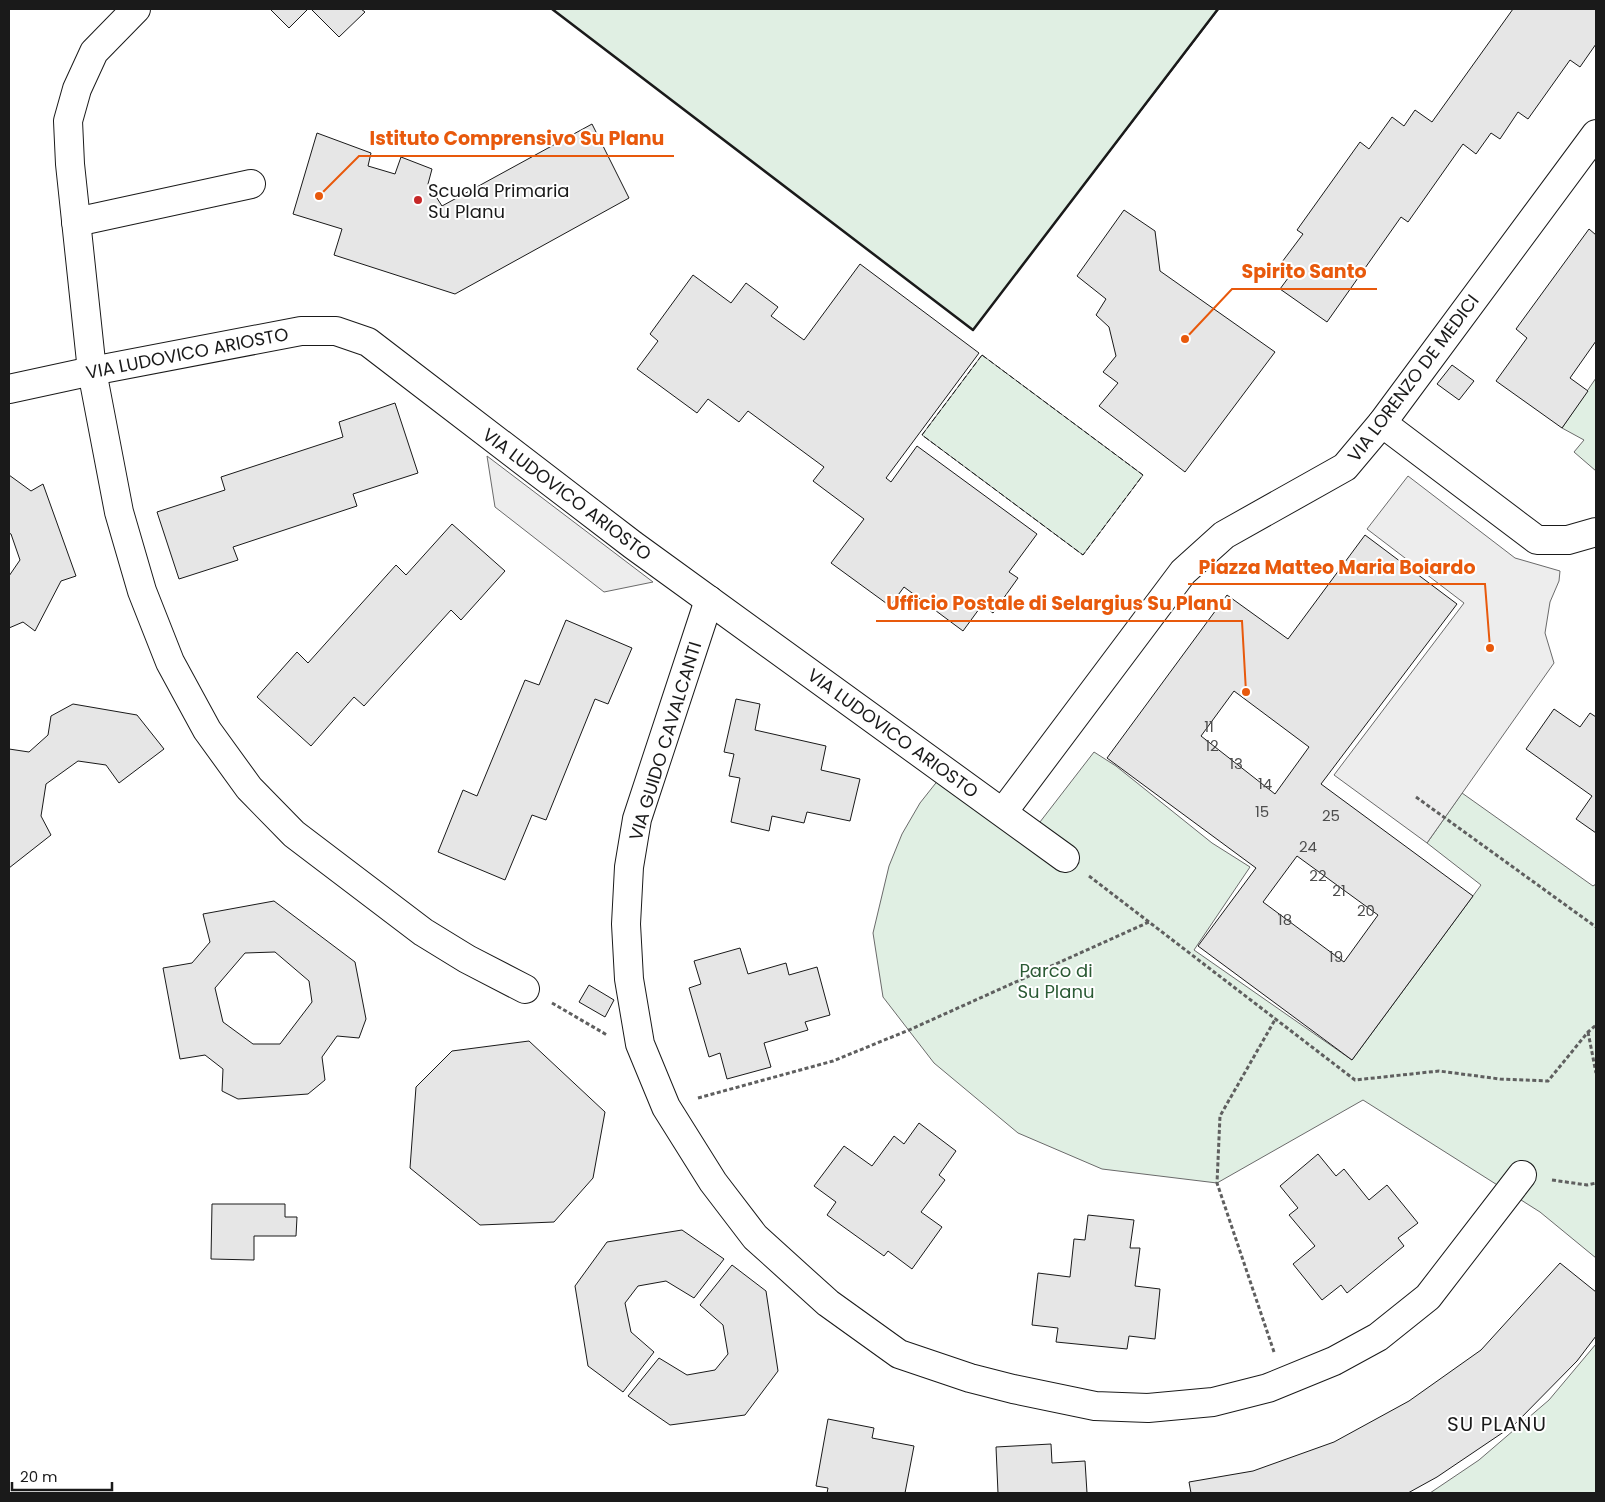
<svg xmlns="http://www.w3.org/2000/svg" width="1605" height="1502" viewBox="0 0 1605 1502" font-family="Poppins,sans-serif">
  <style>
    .green { fill: #e0efe3; stroke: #6a6a6a }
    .parking { fill: #ededed; stroke: #6a6a6a }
    .building { fill: #e6e6e6; stroke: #1a1a1a; fill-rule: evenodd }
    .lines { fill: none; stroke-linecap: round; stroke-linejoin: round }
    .minor-casing { stroke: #1a1a1a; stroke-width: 30 }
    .path { stroke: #5f5f5f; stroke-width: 3; stroke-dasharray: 4 2.5; stroke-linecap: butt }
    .minor { stroke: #fff; stroke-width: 28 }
    .fence { stroke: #1a1a1a; stroke-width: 1; stroke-dasharray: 6 2.5; stroke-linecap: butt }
    .wall { stroke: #1a1a1a; stroke-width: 2.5 }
    .poi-dot { fill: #c62828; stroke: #fff; stroke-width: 2 }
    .labels { text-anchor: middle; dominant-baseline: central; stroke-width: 4; stroke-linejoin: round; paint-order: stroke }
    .number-label { font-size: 15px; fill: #4d4d4d }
    .poi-label { font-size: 18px; fill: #1a1a1a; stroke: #fff; text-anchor: start }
    .street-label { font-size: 18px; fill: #1a1a1a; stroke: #fff }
    .park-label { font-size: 18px; fill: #2b5a34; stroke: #fff }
    .quarter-label { font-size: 20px; letter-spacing: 1px; fill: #1a1a1a; stroke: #fff }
    .leader { fill: none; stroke: #e8590c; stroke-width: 2 }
    .callout-dot { fill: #e8590c; stroke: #fff; stroke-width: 2 }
    .callout-label { font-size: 19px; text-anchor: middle; font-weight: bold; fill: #e8590c; stroke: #fff; stroke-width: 4; stroke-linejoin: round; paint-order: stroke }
  </style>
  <rect width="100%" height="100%" fill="#fff"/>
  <g class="green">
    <path d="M552,9H1219L973,330Z"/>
    <path d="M982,355L1143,475L1083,555L922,435Z"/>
    <path d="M1596,378V471L1574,452L1584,440L1562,428Z"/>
    <path d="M1094,752L1116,766L1212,843L1250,867L1194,950L1352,1060L1481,885L1427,843L1462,793L1593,886L1596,884V1258L1540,1212L1363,1100L1217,1183L1102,1169L1018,1133L934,1063L883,997L873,933L889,866L902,834L920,803L939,779L1023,844Z"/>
    <path d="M1596,1344V1493H1430L1479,1460L1549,1400Z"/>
  </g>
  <g class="parking">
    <path d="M487,456L653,582L604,592L495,507Z"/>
    <path d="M1408,476L1515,558L1560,571L1559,581L1550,602L1545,633L1554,663L1427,843L1334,775L1464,603L1367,529Z"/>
  </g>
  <g class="building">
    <path d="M270,9H308L289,28Z"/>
    <path d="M311,9H361L365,12L339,37Z"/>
    <path d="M1513,9H1596V44L1580,67L1570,60L1528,119L1518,112L1500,139L1491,133L1476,154L1463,144L1408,222L1401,217L1327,322L1280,289L1294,270L1282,262L1303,234L1297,230L1360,142L1369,149L1392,117L1404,126L1415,110L1432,122Z"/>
    <path d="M592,124L629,198L455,294L334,255L342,229L293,214L317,133L371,153L368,166L395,174L401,157L432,169L428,184L442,206Z"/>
    <path d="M1124,210L1155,231L1160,271L1275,352L1185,472L1099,406L1118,383L1103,372L1116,356L1109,327L1096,315L1106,299L1077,276Z"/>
    <path d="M1589,229L1596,235V341L1570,378L1588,391L1562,428L1496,381L1527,338L1516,329Z"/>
    <path d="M860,264L979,353L886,478L891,482L917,446L1037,534L1009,572L1018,578L993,613L982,605L963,631L904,587L890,606L831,563L864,519L813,481L824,467L748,411L739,422L708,399L697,413L637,369L658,341L650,334L693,275L731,303L746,283L778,307L771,316L804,340Z"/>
    <path d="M1452,365L1474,381L1459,400L1437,384Z"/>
    <path d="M395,403L418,473L353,494L357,506L233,547L238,560L179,579L157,512L225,490L221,477L343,437L339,422Z"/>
    <path d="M9,475L31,491L43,484L76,576L61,581L35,631L23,622L9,628V576L20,560L11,534L9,533Z"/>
    <path d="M452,524L505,571L461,620L451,610L364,706L354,697L311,746L257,697L297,652L308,663L396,565L406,575Z"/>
    <path d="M1365,535L1457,604L1321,784L1473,896L1352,1060L1198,946L1256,868L1107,758L1227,595L1288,639ZM1234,691L1309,747L1275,794L1201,736ZM1297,856L1378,915L1344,962L1263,902Z"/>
    <path d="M566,620L632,648L608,704L595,699L546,820L532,815L505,880L438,852L463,790L477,796L525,680L539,685Z"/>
    <path d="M736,699L760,704L755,730L826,746L821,770L860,779L850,821L807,812L804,823L772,816L769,831L731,822L740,778L729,776L734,754L724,752Z"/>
    <path d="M73,704L137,715L164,749L119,783L106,765L78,761L46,784L41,816L51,835L9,868V749L29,752L48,735L51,716Z"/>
    <path d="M1554,709L1580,727L1590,713L1596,717V833L1576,819L1592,796L1526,749Z"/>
    <path d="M274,901L355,962L366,1019L359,1038L337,1036L322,1057L325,1080L308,1094L238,1099L222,1091L223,1069L205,1055L180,1059L163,968L192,963L210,942L203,914ZM275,952L309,981L312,1002L280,1044H253L223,1022L215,988L245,953Z"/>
    <path d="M740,948L748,974L786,963L789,975L817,967L830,1015L805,1022L808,1030L764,1043L771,1067L727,1079L720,1053L709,1057L689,988L701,984L694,961Z"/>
    <path d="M589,985L614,1000L605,1017L579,1002Z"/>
    <path d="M529,1041L605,1112L593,1178L554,1222L480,1225L410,1168L416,1087L452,1051Z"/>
    <path d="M919,1123L956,1151L939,1175L945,1180L921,1212L942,1227L912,1269L888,1251L884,1256L827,1215L836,1202L814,1186L844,1146L872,1166L894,1136L904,1144Z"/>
    <path d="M1318,1154L1336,1176L1344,1169L1369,1200L1387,1185L1418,1223L1398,1238L1404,1246L1347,1293L1341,1285L1322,1300L1293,1264L1315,1246L1289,1215L1298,1208L1280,1186Z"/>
    <path d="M212,1204H285V1217H297L296,1236H254V1260L211,1259Z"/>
    <path d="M1088,1215L1134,1220L1130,1248H1140L1135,1286L1160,1289L1155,1339L1129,1336L1127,1349L1056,1342L1058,1328L1032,1325L1038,1273L1070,1277L1074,1239L1085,1240Z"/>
    <path d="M682,1230L724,1259L694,1298L666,1281L638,1286L625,1303L631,1332L654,1352L623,1392L588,1366L575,1286L607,1242Z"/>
    <path d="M1560,1263L1596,1292V1336L1577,1361L1514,1425L1437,1477L1408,1493H1191L1189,1482L1253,1471L1334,1442L1409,1401L1481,1350Z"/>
    <path d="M732,1265L766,1291L778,1371L745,1415L670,1425L628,1396L659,1358L687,1375L715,1370L728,1354L723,1325L700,1305Z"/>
    <path d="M828,1419L874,1428L872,1438L914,1446L905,1493H827L828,1488L816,1486Z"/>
    <path d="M1051,1444L1052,1463L1085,1461L1087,1493H998L996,1447Z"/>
  </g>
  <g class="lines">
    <g class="minor-casing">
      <g id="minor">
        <path d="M136,9L94,52L77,89L68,121L70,164L92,371L119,512L142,591L170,662L207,730L249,788L294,834L423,932L467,959L525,989"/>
        <path d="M76,222L251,184"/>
        <path d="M9,389L92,371L301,331H336L368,342L633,545L1065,858"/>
        <path d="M1382,423L1537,540H1568L1596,532"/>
        <path d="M709,600L637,819L629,867L626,924L629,979L640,1044L666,1107L713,1182L755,1237L828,1303L899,1354L970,1378L1013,1389L1095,1406L1148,1408L1213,1402L1268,1388L1334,1361L1378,1337L1428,1297L1522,1175"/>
        <path d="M1003,812L1183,572L1224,535L1345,467L1382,423L1596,134"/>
      </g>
    </g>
    <g class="path">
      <path d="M1416,797L1596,927"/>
      <path d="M1089,876L1355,1080L1439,1071L1500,1079L1548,1081L1588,1032L1596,1025"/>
      <path d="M552,1003L607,1035"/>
      <path d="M1588,1032L1596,1073"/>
      <path d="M698,1098L833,1061L909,1030L1149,922"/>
      <path d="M1552,1180L1587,1185L1596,1183"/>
      <path d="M1274,1352L1217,1183L1220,1116L1276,1018"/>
    </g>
    <use href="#minor" class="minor"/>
    <path class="fence" d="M982,355L1143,475L1083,555L922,435Z"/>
    <path class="wall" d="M552,9L973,330L1218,9"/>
  </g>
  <circle class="poi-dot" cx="418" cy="200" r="5"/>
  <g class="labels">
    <g class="number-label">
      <text x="1209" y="726">11</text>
      <text x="1212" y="745">12</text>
      <text x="1236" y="763">13</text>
      <text x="1265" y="783">14</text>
      <text x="1262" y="811">15</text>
      <text x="1331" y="815">25</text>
      <text x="1308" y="846">24</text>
      <text x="1318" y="875">22</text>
      <text x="1339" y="890">21</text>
      <text x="1366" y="910">20</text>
      <text x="1285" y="919">18</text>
      <text x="1336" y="956">19</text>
    </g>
    <g class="poi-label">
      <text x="428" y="190">Scuola Primaria<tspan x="428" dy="21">Su Planu</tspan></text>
    </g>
    <g class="street-label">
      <text transform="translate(187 353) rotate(-11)">VIA LUDOVICO ARIOSTO</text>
      <text transform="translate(1413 378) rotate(-53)">VIA LORENZO DE MEDICI</text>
      <text transform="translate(567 494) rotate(37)">VIA LUDOVICO ARIOSTO</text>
      <text transform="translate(893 733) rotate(36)">VIA LUDOVICO ARIOSTO</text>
      <text transform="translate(665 741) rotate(-73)">VIA GUIDO CAVALCANTI</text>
    </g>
    <g class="park-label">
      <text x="1056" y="970">Parco di<tspan x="1056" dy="21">Su Planu</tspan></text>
    </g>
    <g class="quarter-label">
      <text x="1497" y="1424">SU PLANU</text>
    </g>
  </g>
  <path class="leader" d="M319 196L359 156H674M1185 339L1232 289H1377M1490 648L1485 584H1188M1246 692L1242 621H876"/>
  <g class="callout-dot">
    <circle cx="319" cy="196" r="5"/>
    <circle cx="1185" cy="339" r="5"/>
    <circle cx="1490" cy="648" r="5"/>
    <circle cx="1246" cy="692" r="5"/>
  </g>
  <g class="callout-label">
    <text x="517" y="145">Istituto Comprensivo Su Planu</text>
    <text x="1304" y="278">Spirito Santo</text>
    <text x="1337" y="574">Piazza Matteo Maria Boiardo</text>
    <text x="1059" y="610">Ufficio Postale di Selargius Su Planu</text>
  </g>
  <rect width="1605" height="1502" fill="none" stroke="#1a1a1a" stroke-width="20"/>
  <path d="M12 1482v8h100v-8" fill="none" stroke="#1a1a1a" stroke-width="2.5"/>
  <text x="20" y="1482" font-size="15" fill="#1a1a1a" stroke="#ffffff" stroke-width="4" paint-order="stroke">20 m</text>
</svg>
